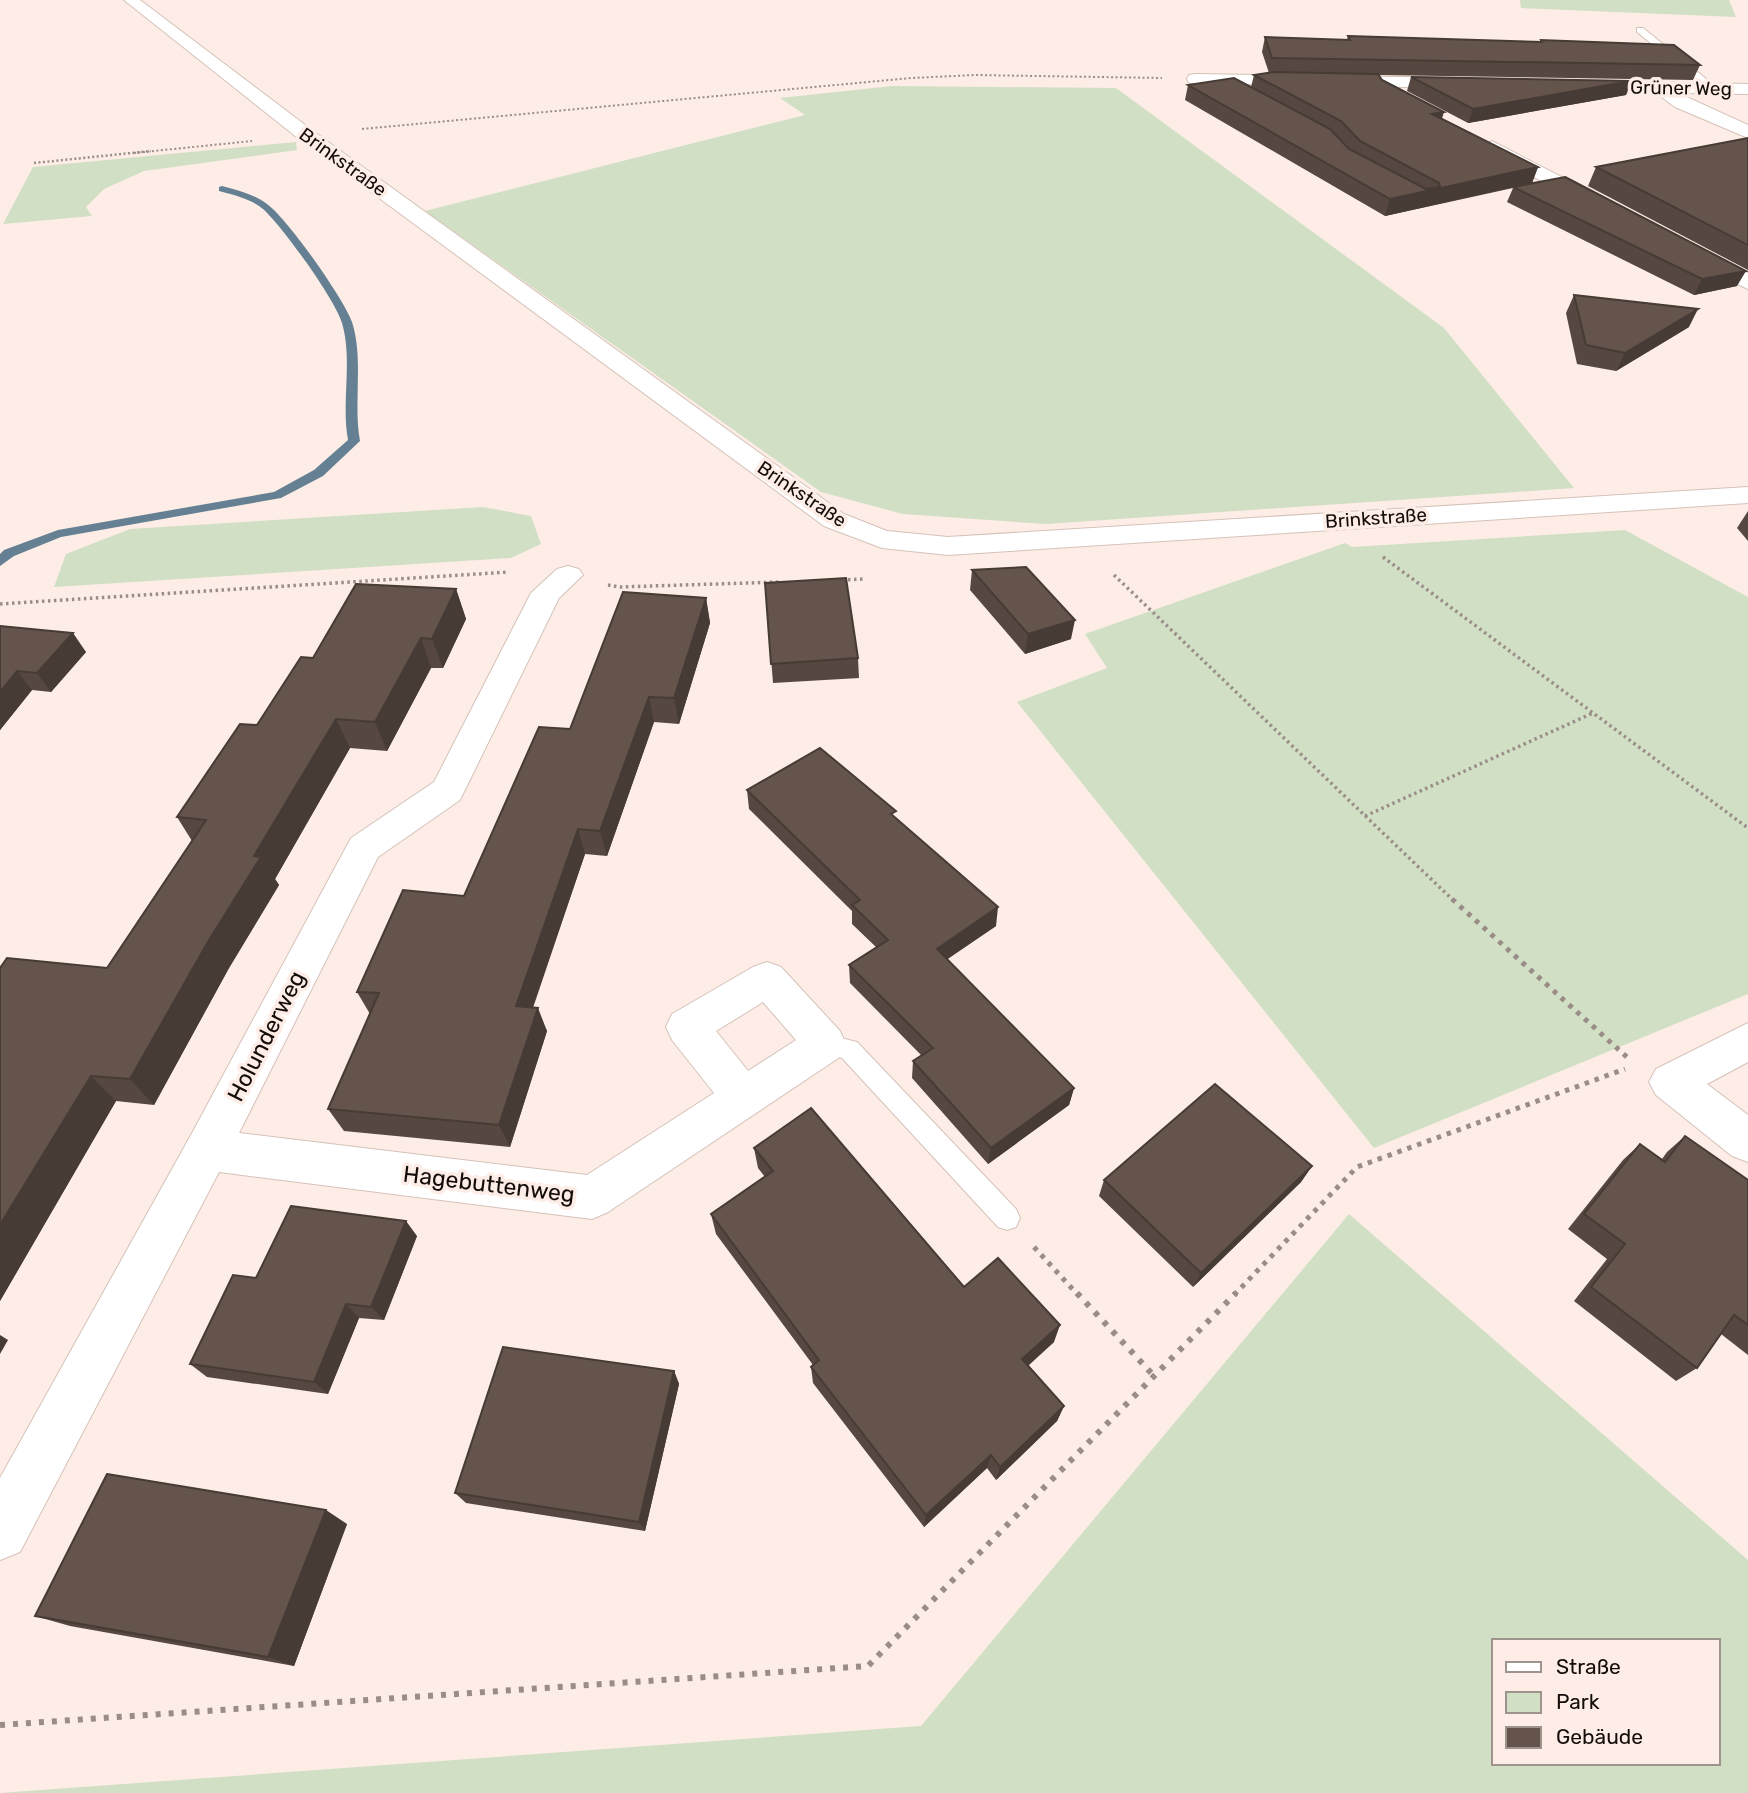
<svg xmlns="http://www.w3.org/2000/svg" width="1748" height="1793" viewBox="0 0 1748 1793" font-family="Rubik,sans-serif">
  <style>
    .green { fill: #d1dfc5; fill-rule: evenodd }
    .lines { fill: none; stroke-linecap: round; stroke-linejoin: round }
    .stream { fill: #648092; fill-rule: evenodd }
    .lane-casing { stroke: #d5c2b9; stroke-width: 2 }
    .street-casing { stroke: #d5c2b9; stroke-width: 2 }
    .path-far4 { stroke: #9a8d88; stroke-width: 2; stroke-dasharray: 2 2.5; stroke-linecap: butt }
    .path-far3 { stroke: #9a8d88; stroke-width: 2.5; stroke-dasharray: 2 2.5; stroke-linecap: butt }
    .path-far2 { stroke: #9a8d88; stroke-width: 3.5; stroke-dasharray: 2.5 3.5; stroke-linecap: butt }
    .path-far1 { stroke: #9a8d88; stroke-width: 5; stroke-dasharray: 4.5 6; stroke-linecap: butt }
    .path { stroke: #9a8d88; stroke-width: 6; stroke-dasharray: 5 8; stroke-linecap: butt }
    .lane { fill: #fff; fill-rule: evenodd }
    .street { fill: #fff; fill-rule: evenodd }
    .wall { fill: #564841 }
    .shaded-wall { fill: #463b35 }
    .building { fill: #64544c; stroke: #463b35; stroke-width: 2 }
    .labels { text-anchor: middle; dominant-baseline: central; stroke-width: 7; stroke-linejoin: round; paint-order: stroke }
    .far-street-label { font-size: 19px; fill: #130c09; stroke: #fdede6 }
    .street-label { font-size: 23px; fill: #130c09; stroke: #fdede6 }
  </style>
  <rect width="100%" height="100%" fill="#fdede6"/>
  <g class="green">
    <path d="M1520,0H1729L1736,17L1521,8Z"/>
    <path d="M892,86L1116,88L1444,328L1574,488L1046,524L903,514L821,492L425,211L805,115L780,98Z"/>
    <path d="M296,142L297,150L144,171L104,189L86,207L92,216L3,224L33,167Z"/>
    <path d="M483,507L531,516L541,544L511,558L54,587L66,554L130,529Z"/>
    <path d="M1625,530L1748,597V994L1374,1148L1017,702L1107,668L1085,634L1345,543L1352,547Z"/>
    <path d="M1349,1214L1748,1560V1793H0L921,1726ZM1494,1641H1718V1763H1494Z"/>
  </g>
  <g class="lines">
    <path class="stream" d="M222,186C237,190 254,194 267,204C287,218 344,299 352,322C364,359 353,403 360,441L323,476L281,498L61,537L14,556L0,566V554L4,550L58,530L274,492L314,470L348,440C341,402 353,360 342,323C335,299 282,226 263,209C251,199 234,195 219,191V187Z"/>
    <g class="lane-casing">
      <g id="lane">
        <path d="M1637,28H1643L1715,86V90H1709L1637,32Z"/>
        <path d="M825,1034L857,1042L1016,1209L1020,1218L1016,1227L1007,1230L998,1227L842,1058L817,1051L813,1044L817,1037Z"/>
      </g>
    </g>
    <g class="street-casing">
      <g id="street">
        <path d="M124,0H140L313,131L844,514L887,531L948,537L1748,487V503L948,555L882,548L824,526L299,139Z"/>
        <path d="M1195,74L1462,78L1471,83L1462,88L1189,83L1187,79L1189,75Z"/>
        <path d="M1575,81L1748,84V94L1678,93L1748,125V138L1675,107L1656,93L1569,90L1566,86Z"/>
        <path d="M1492,141L1606,200L1609,204L1606,208H1592L1485,151L1483,147Z"/>
        <path d="M1696,249L1748,273V289L1688,260L1685,255L1688,250Z"/>
        <path d="M568,566L579,569L583,575L559,598L460,800L378,857L239,1133L587,1175L714,1093L672,1040L666,1027L672,1014L753,967L767,962L781,967L840,1031L846,1044L840,1057L608,1212L592,1219L219,1172L20,1552L0,1560V1478L191,1135L351,838L434,782L531,593L557,569ZM763,1002L796,1040L748,1071L716,1031Z"/>
        <path d="M1748,1023V1062L1707,1084L1748,1115V1162L1732,1156L1656,1095L1649,1082L1656,1069Z"/>
      </g>
    </g>
    <g class="path-far4">
      <path d="M362,129L911,78L975,75L1162,78"/>
      <path d="M134,153L252,141"/>
    </g>
    <path class="path-far3" d="M34,163L151,151"/>
    <g class="path-far2">
      <path d="M1383,557L1748,828"/>
      <path d="M1114,575L1454,901"/>
      <path d="M842,580L864,579"/>
      <path d="M608,585L619,587L780,582"/>
      <path d="M0,604L509,572"/>
      <path d="M1365,816L1593,713"/>
    </g>
    <g class="path-far1">
      <path d="M1452,899L1628,1058"/>
      <path d="M1034,1247L1078,1295"/>
      <path d="M1234,1295L1357,1167L1625,1069"/>
    </g>
    <g class="path">
      <path d="M1077,1293L1155,1377"/>
      <path d="M0,1725L868,1666L1236,1293"/>
    </g>
    <use href="#lane" class="lane"/>
    <use href="#street" class="street"/>
  </g>
  <g class="wall">
    <path d="M1348,36L1540,42L1541,40L1700,65L1693,80L1378,75L1382,80L1442,119L1538,167L1532,183L1737,286L1694,295L1507,202L1513,188L1385,216L1185,100L1188,85L1251,87L1254,75L1269,73L1262,52L1265,37L1347,40Z"/>
    <path d="M1411,77L1631,81L1626,95L1468,123L1407,91Z"/>
    <path d="M1748,138V270L1588,186L1596,167Z"/>
    <path d="M1574,295L1689,327L1616,371L1577,364L1566,313Z"/>
    <path d="M1748,511V541L1737,528Z"/>
    <path d="M972,570L1071,639L1025,654L970,590Z"/>
    <path d="M765,583L858,658L859,678L773,683Z"/>
    <path d="M456,589L466,619L443,668H431L387,751L350,748L275,879L279,885L229,968L154,1105L116,1101L0,1301V968H107L192,841L177,817L257,725L313,658Z"/>
    <path d="M706,598L710,623L679,724L654,722L607,856L585,854L533,1008L547,1031L510,1147L344,1131L328,1109L370,1014L357,992L464,896L570,729Z"/>
    <path d="M0,626L86,652L51,692L32,690L0,730Z"/>
    <path d="M747,790L896,819L996,926L947,959L1074,1088L1069,1105L988,1164L912,1078L913,1061L921,1055L850,983L849,965L876,947L852,924V911L749,809Z"/>
    <path d="M1685,1136L1748,1180V1355L1721,1334L1697,1368L1676,1381L1574,1301L1607,1259L1568,1229L1623,1160L1640,1144L1662,1159L1667,1152Z"/>
    <path d="M754,1148L964,1287L1054,1342L1028,1366L1064,1406L1057,1421L996,1480L987,1468L924,1527L813,1383L811,1367L813,1365L716,1234L711,1214L765,1177L758,1168Z"/>
    <path d="M1312,1166L1301,1182L1193,1287L1099,1196L1104,1180Z"/>
    <path d="M417,1236L384,1320L359,1318L328,1394L207,1377L190,1364L256,1278Z"/>
    <path d="M674,1371L679,1384L645,1531L466,1503L455,1493Z"/>
    <path d="M347,1524L294,1666L70,1626L35,1616Z"/>
  </g>
  <g class="shaded-wall">
    <path d="M1631,81L1626,95L1468,123L1473,109Z"/>
    <path d="M1444,112L1439,128L1432,114Z"/>
    <path d="M1538,167L1532,183L1385,216L1390,199Z"/>
    <path d="M1746,271L1737,286L1694,295L1702,279Z"/>
    <path d="M1698,309L1689,327L1616,371L1625,353Z"/>
    <path d="M456,589L466,619L443,668L432,639Z"/>
    <path d="M706,598L710,623L679,724L674,698Z"/>
    <path d="M1075,620L1071,639L1025,654L1028,634Z"/>
    <path d="M73,633L86,652L51,692L37,673Z"/>
    <path d="M421,638L431,668L387,751L375,722Z"/>
    <path d="M17,671L32,690L0,730V692Z"/>
    <path d="M649,697L654,722L607,856L600,831Z"/>
    <path d="M336,719L350,748L275,879L279,885L229,968L154,1105L130,1079L254,856Z"/>
    <path d="M578,829L585,854L525,1029L516,1006Z"/>
    <path d="M998,907L996,926L936,967L937,949Z"/>
    <path d="M538,1008L547,1031L510,1147L499,1125Z"/>
    <path d="M91,1076L116,1101L0,1301V1225Z"/>
    <path d="M1074,1088L1069,1105L988,1164L991,1148Z"/>
    <path d="M1312,1166L1301,1182L1193,1287L1201,1273Z"/>
    <path d="M406,1221L417,1236L384,1320L371,1307Z"/>
    <path d="M346,1304L359,1318L328,1394L314,1382Z"/>
    <path d="M1060,1325L1054,1342L1017,1375L1022,1359Z"/>
    <path d="M0,1335L8,1340L0,1354Z"/>
    <path d="M674,1371L679,1384L645,1531L639,1522Z"/>
    <path d="M1064,1406L1057,1421L996,1480L1000,1467Z"/>
    <path d="M991,1455L987,1468L924,1527L926,1515Z"/>
    <path d="M326,1510L347,1524L294,1666L268,1657Z"/>
  </g>
  <g class="building">
    <path d="M1348,36L1542,42L1541,40L1674,45L1700,65L1272,58L1265,37L1350,40Z"/>
    <path d="M1273,72L1378,74L1382,80L1444,112L1432,114L1538,167L1390,199L1188,85L1234,78L1330,129L1349,149L1426,189L1440,187L1439,183L1360,141L1341,121L1254,75Z"/>
    <path d="M1411,77L1631,81L1473,109Z"/>
    <path d="M1748,138V245L1596,167Z"/>
    <path d="M1565,177L1746,271L1702,279L1513,187Z"/>
    <path d="M1574,295L1698,309L1625,353L1586,345Z"/>
    <path d="M1026,567L1075,620L1028,634L972,570Z"/>
    <path d="M846,578L858,658L771,664L765,583Z"/>
    <path d="M356,584L456,589L432,639L421,638L375,722L336,719L254,856L261,857L209,940L130,1079L91,1076L0,1225V968L7,958L107,968L206,820L177,817L240,724L257,725L301,657L313,658Z"/>
    <path d="M623,592L706,598L674,698L649,697L600,831L578,829L516,1006L538,1008L499,1125L328,1109L379,993L357,992L403,890L464,896L539,727L570,729Z"/>
    <path d="M0,626L73,633L37,673L17,671L0,692Z"/>
    <path d="M820,748L896,811L891,814L998,907L937,949L1074,1088L991,1148L913,1061L933,1048L849,965L888,940L852,905L860,900L747,790Z"/>
    <path d="M1215,1084L1312,1166L1201,1273L1104,1180Z"/>
    <path d="M811,1108L964,1287L998,1258L1060,1325L1022,1359L1064,1406L1000,1467L991,1455L926,1515L811,1367L819,1360L711,1214L773,1171L754,1148Z"/>
    <path d="M1685,1136L1748,1180V1325L1734,1315L1697,1368L1591,1287L1625,1244L1584,1214L1640,1144L1665,1162Z"/>
    <path d="M291,1206L406,1221L371,1307L346,1304L314,1382L190,1364L233,1275L256,1278Z"/>
    <path d="M503,1347L674,1371L639,1522L455,1493Z"/>
    <path d="M107,1474L326,1510L268,1657L35,1616Z"/>
  </g>
  <g class="labels">
    <g class="far-street-label">
      <text transform="translate(1681 88) rotate(1)">Grüner Weg</text>
      <text transform="translate(343 162) rotate(36)">Brinkstraße</text>
      <text transform="translate(802 494) rotate(34)">Brinkstraße</text>
      <text transform="translate(1376 518) rotate(-4)">Brinkstraße</text>
    </g>
    <g class="street-label">
      <text transform="translate(266 1036) rotate(-63)">Holunderweg</text>
      <text transform="translate(489 1184) rotate(7)">Hagebuttenweg</text>
    </g>
  </g>
  <rect x="1492" y="1639" width="228" height="126" fill="#fdede6" stroke="#9f938e" stroke-width="2"/>
  <rect x="1506" y="1662" width="35" height="10" fill="#ffffff" stroke="#9f938e" stroke-width="2"/>
  <text x="1556" y="1674" font-size="21" fill="#130c09">Straße</text>
  <rect x="1506" y="1692" width="35" height="21" fill="#d1dfc5" stroke="#9f938e" stroke-width="2"/>
  <text x="1556" y="1709" font-size="21" fill="#130c09">Park</text>
  <rect x="1506" y="1727" width="35" height="21" fill="#64544c" stroke="#9f938e" stroke-width="2"/>
  <text x="1556" y="1744" font-size="21" fill="#130c09">Gebäude</text>
</svg>
